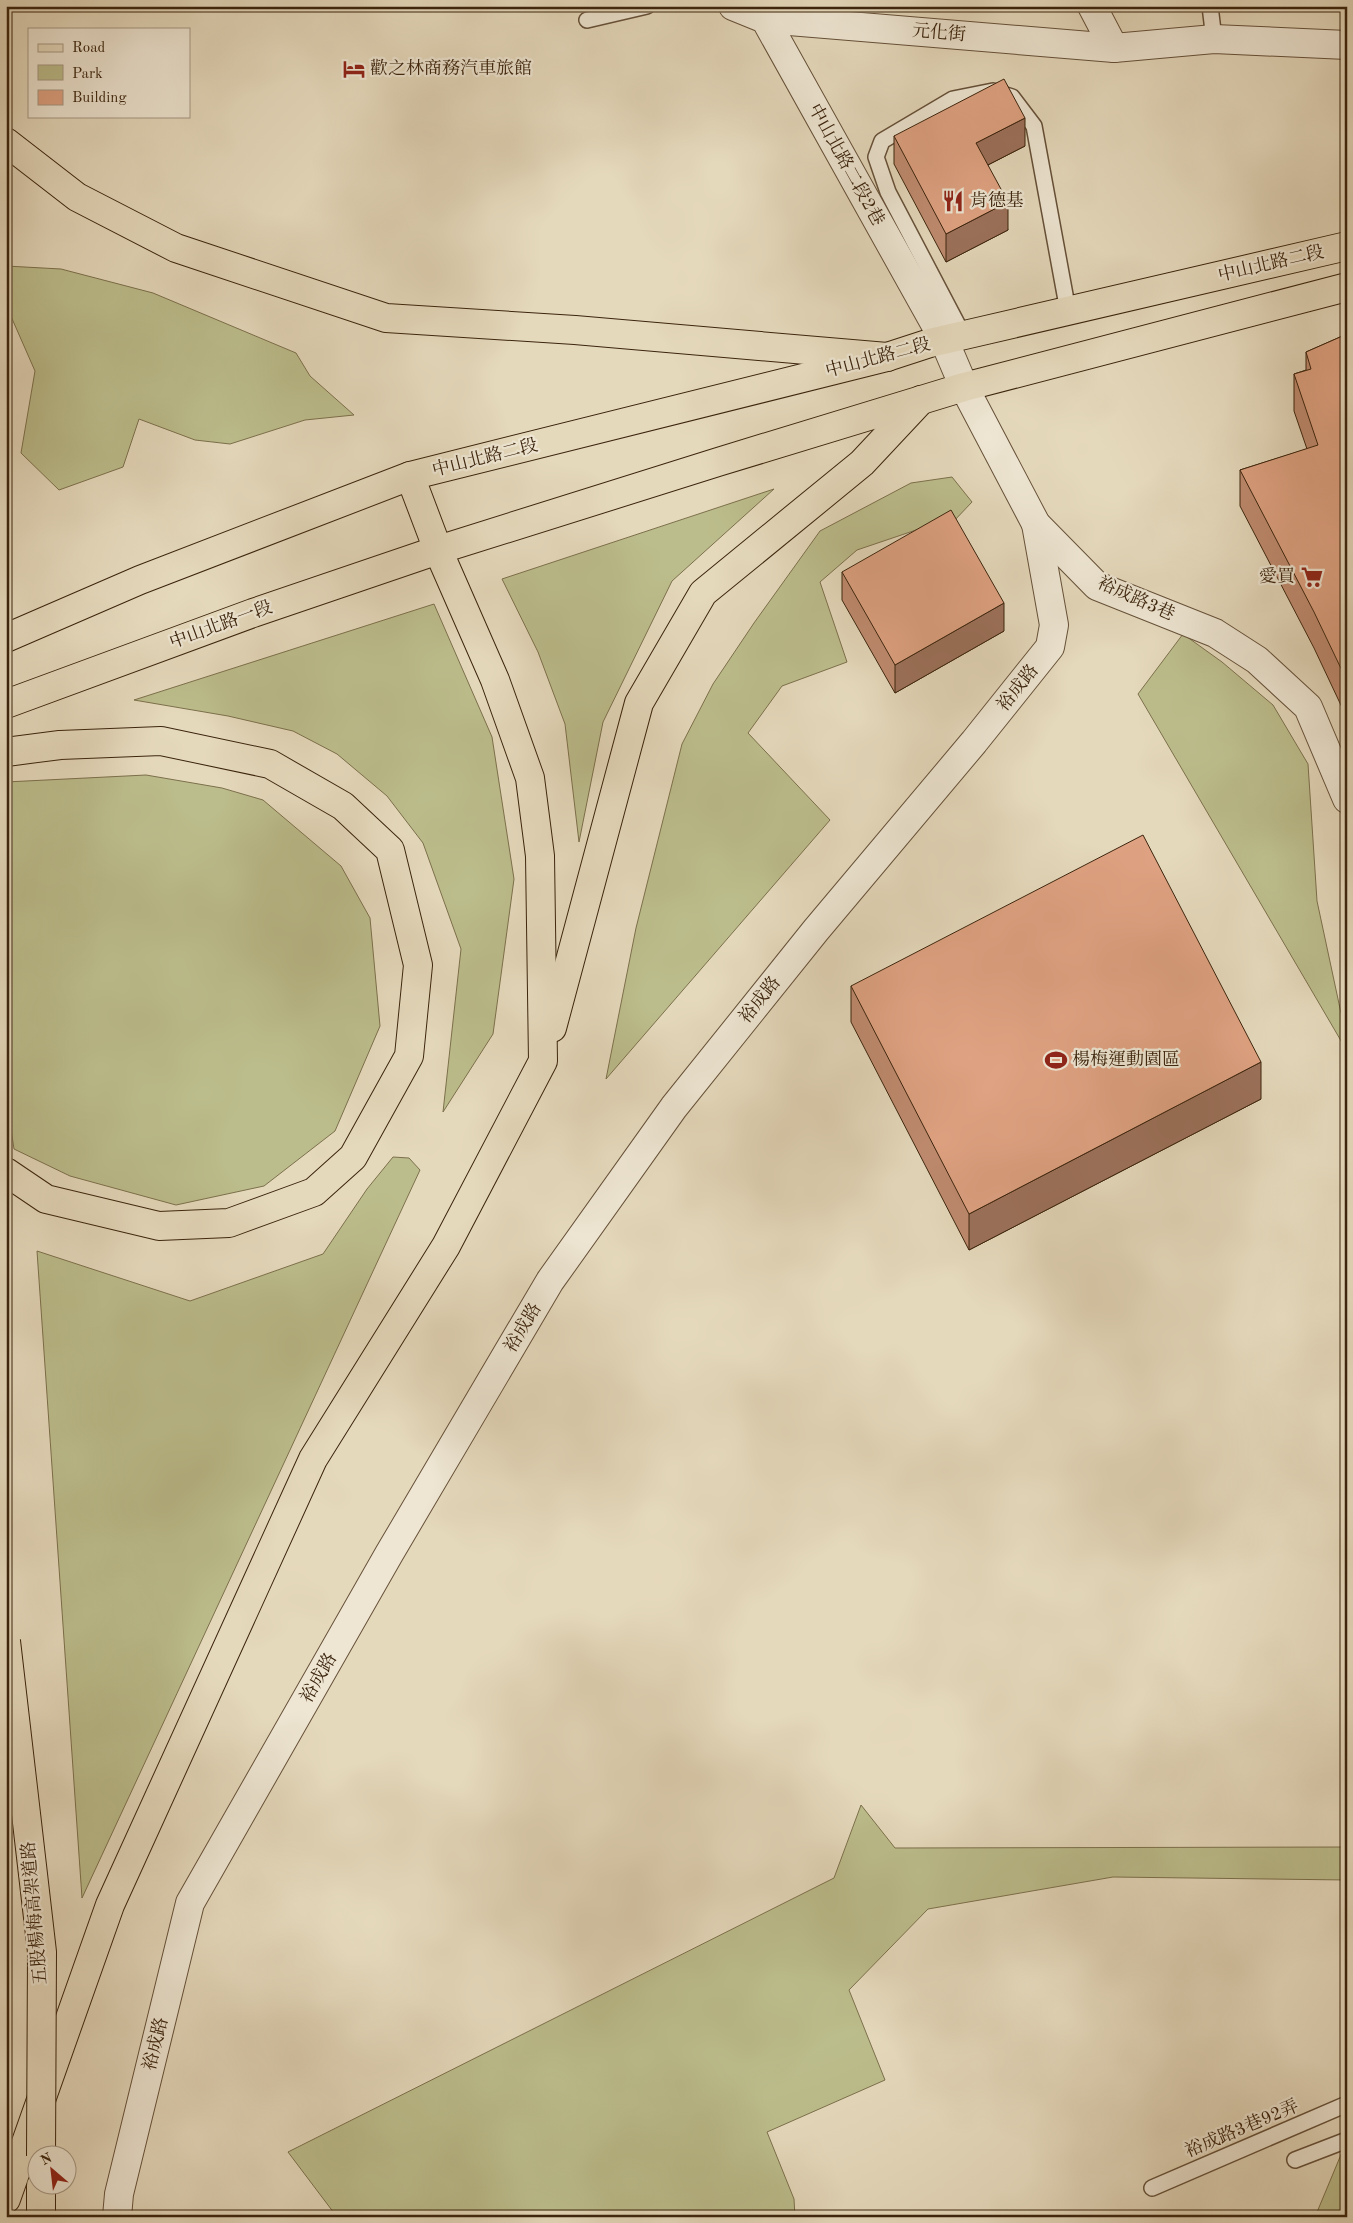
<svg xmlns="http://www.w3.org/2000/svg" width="1353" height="2223" viewBox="0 0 1353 2223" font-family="'Old Standard TT','Noto Serif TC',serif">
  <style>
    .green { fill: #bcbd8c; stroke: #7c704c }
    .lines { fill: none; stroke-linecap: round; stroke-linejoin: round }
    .lane-casing { stroke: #665139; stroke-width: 18 }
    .street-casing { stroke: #665139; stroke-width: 30 }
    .primary-casing { stroke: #3b240d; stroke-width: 30 }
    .highway-casing { stroke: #3b240d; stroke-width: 30 }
    .lane { stroke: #eee6d3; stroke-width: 15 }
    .street { stroke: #eee6d3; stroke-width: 28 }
    .primary { stroke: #e5d9bc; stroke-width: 28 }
    .highway { stroke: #e5d9bc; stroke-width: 28 }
    .highway-bridge-casing { stroke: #3b240d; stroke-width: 30; stroke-linecap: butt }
    .highway-bridge { stroke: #e5d9bc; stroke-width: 28 }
    .wall { fill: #c08b70; stroke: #3b240d }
    .shaded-wall { fill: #9c715b; stroke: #3b240d }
    .building { fill: #dfa282; stroke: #3b240d }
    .labels { text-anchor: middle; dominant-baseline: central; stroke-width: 4.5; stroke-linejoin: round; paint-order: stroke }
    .street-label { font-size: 18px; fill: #3b240d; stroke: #eee6d3 }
    .poi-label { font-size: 18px; fill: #3b240d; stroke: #eee6d3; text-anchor: start }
  </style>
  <rect width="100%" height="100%" fill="#e5d9bc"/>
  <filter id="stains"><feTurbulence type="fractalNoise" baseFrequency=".004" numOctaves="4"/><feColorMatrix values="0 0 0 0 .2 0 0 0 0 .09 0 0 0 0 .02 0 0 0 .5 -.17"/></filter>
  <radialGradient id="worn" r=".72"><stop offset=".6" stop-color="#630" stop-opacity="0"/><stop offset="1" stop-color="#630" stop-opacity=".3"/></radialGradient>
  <g class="green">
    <path d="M6,266L61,269L153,293L296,353L310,376L354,415L305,420L230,444L195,440L139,419L123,467L59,490L21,453L35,371L6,305Z"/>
    <path d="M952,477L972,502L953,522L922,528L857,550L820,582L847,662L782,686L748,733L830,820L606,1079L636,928L682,744L713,684L754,623L820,531L911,483Z"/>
    <path d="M774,489L672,581L603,722L579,842L565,724L538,652L502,579Z"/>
    <path d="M434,604L492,737L514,879L493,1034L443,1112L461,949L423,843L387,796L337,754L293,731L228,716L134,700Z"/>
    <path d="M1183,634L1222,662L1273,705L1308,764L1317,901L1347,1041V1051L1138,694Z"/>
    <path d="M146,775L222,788L263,800L341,866L370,918L380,1026L335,1131L264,1186L176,1205L70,1176L14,1149L6,1096V782Z"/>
    <path d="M393,1157L409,1158L420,1170L82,1898L37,1251L190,1301L323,1254L367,1189Z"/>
    <path d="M861,1805L895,1848L1347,1847V1880L1113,1877L928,1909L849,1990L885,2080L767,2132L794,2199L795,2217H337L288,2152L834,1878Z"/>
    <path d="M1347,2144V2217H1315L1345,2145Z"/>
  </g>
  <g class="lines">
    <g class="lane-casing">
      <g id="lane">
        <path d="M1210,6L1214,39"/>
        <path d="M587,20L647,6"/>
        <path d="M963,335L888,192L876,157L882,141L953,99L993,91L1012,97L1034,126L1068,311"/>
        <path d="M1295,2160L1347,2140"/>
        <path d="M1152,2188L1347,2104"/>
      </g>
    </g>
    <g class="street-casing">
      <g id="street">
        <path d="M733,6L765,19L944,340L964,387L1036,524L1097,586L1215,633L1257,660L1308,707L1347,799"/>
        <path d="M1092,6L1114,48"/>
        <path d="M765,19L1114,48L1214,39L1347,45"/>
        <path d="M117,2217L119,2194L190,1903L389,1554L550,1281L674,1107L816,930L974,742L1050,647L1054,625L1036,524"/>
      </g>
    </g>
    <g class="primary-casing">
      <g id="primary">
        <path d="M6,638L140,580L410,476L887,357L930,343L1347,246"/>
        <path d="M6,704L253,613L438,550L718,462L964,387L1347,287"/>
      </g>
    </g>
    <g class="highway-casing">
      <g id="highway">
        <path d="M6,142L77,197L176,248L386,318L575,330L887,357"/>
        <path d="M6,752L60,745L161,741L270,764L343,806L390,850L418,965L409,1056L353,1157L314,1192L229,1223L159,1226L46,1199L6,1172"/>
        <path d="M552,1028L639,703L703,593L862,463L921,400"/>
        <path d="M6,2199L110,1905L313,1459L446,1246L543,1061L540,856L530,778L495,680L438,550L410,476"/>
        <path d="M41,2217V2186"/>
      </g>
    </g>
    <use href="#lane" class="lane"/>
    <use href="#street" class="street"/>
    <use href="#primary" class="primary"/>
    <use href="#highway" class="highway"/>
    <g class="highway-bridge-casing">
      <path id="highway-bridge" d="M6,1641L42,1952L41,2156"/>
    </g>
    <use href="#highway-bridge" class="highway-bridge"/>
  </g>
  <g class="wall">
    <path d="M894,136L1025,146L988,165L1008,230L946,262L894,164Z"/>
    <path d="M1347,334V718L1314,648L1240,506V470L1307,449L1294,411V374L1306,370V352Z"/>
    <path d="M842,572L1004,631L895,693L842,600Z"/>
    <path d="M851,986L1261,1099L969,1250L851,1022Z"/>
  </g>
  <g class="shaded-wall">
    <path d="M1025,118V146L976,171V143Z"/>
    <path d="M1008,202V230L946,262V234Z"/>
    <path d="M1004,603V631L895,693V665Z"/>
    <path d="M1261,1062V1099L969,1250V1214Z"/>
  </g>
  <g class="building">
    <path d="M1004,79L1025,118L976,143L1008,202L946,234L894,136Z"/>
    <path d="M1347,334V681L1314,612L1240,470L1318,445L1294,374L1311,369L1306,352Z"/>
    <path d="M951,510L1004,603L895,665L842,572Z"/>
    <path d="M1143,835L1261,1062L969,1214L851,986Z"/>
  </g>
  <defs>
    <g id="hotel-bare" transform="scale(1.725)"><path d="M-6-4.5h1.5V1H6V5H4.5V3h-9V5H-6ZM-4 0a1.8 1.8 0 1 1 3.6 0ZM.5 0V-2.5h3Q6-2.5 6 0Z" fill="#8f2418" stroke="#eee6d3" stroke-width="2.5" paint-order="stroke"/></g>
    <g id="restaurant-bare" transform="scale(1.725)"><path d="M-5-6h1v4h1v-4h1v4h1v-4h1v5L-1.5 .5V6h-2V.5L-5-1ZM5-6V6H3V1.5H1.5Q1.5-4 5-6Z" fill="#8f2418" stroke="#eee6d3" stroke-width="2.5" paint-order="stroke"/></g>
    <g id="supermarket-bare" transform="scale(1.725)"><path d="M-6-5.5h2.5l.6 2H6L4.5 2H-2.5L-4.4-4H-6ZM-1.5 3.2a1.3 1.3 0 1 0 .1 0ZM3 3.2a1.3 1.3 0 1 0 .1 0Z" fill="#8f2418" stroke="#eee6d3" stroke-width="2.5" paint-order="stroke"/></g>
    <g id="stadium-bare" transform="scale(1.725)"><path d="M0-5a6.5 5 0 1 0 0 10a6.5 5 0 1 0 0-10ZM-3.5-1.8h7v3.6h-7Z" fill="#8f2418" stroke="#eee6d3" stroke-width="2.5" paint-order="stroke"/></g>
  </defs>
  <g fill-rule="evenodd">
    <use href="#hotel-bare" x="354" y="69"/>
    <use href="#restaurant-bare" x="953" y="201"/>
    <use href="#supermarket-bare" x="1312" y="577"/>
    <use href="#stadium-bare" x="1056" y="1060"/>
  </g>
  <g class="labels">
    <g class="street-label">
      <text transform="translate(939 33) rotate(5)">元化街</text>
      <text transform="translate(846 165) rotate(61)">中山北路二段2巷</text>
      <text transform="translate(1271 264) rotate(-13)">中山北路二段</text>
      <text transform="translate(878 358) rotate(-15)">中山北路二段</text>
      <text transform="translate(485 458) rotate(-14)">中山北路二段</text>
      <text transform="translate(1136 599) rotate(24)">裕成路3巷</text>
      <text transform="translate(221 625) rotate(-20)">中山北路一段</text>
      <text transform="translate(1018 688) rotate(-51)">裕成路</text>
      <text transform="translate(760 1000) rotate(-51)">裕成路</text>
      <text transform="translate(523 1328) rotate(-59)">裕成路</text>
      <text transform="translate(319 1678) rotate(-60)">裕成路</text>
      <text transform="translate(35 1913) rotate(-95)">五股楊梅高架道路</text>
      <text transform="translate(156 2044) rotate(-76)">裕成路</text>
      <text transform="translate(1242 2129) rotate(-23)">裕成路3巷92弄</text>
    </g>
    <g class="poi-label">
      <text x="370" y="69">歡之林商務汽車旅館</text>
      <text x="970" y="201">肯德基</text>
      <text x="1295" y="577" text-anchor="end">愛買</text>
      <text x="1072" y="1060">楊梅運動園區</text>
    </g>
  </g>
  <rect width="1353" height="2223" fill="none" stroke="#e5d9bc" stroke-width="25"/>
  <rect x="8" y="8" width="1338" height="2208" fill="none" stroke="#3b240d" stroke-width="2.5"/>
  <rect x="12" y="12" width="1328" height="2198" fill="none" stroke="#3b240d"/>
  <rect x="28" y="28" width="162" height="90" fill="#eee6d3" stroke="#a69884"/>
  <rect x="38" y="44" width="25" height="8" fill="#e5d9bc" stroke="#a69884"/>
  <text x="72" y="52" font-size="15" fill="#3b240d">Road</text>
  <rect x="38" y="65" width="25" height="15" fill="#bcbd8c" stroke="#a69884"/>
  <text x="72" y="78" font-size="15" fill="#3b240d">Park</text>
  <rect x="38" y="90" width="25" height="15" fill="#dfa282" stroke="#a69884"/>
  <text x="72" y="102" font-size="15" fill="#3b240d">Building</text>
  <g transform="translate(52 2170) rotate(332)"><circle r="24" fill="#eee6d3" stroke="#a69884"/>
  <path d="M0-4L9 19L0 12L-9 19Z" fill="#8f2418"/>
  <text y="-8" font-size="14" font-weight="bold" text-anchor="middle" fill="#3b240d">N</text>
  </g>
  <rect width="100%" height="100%" filter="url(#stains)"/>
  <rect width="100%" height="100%" fill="url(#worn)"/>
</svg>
